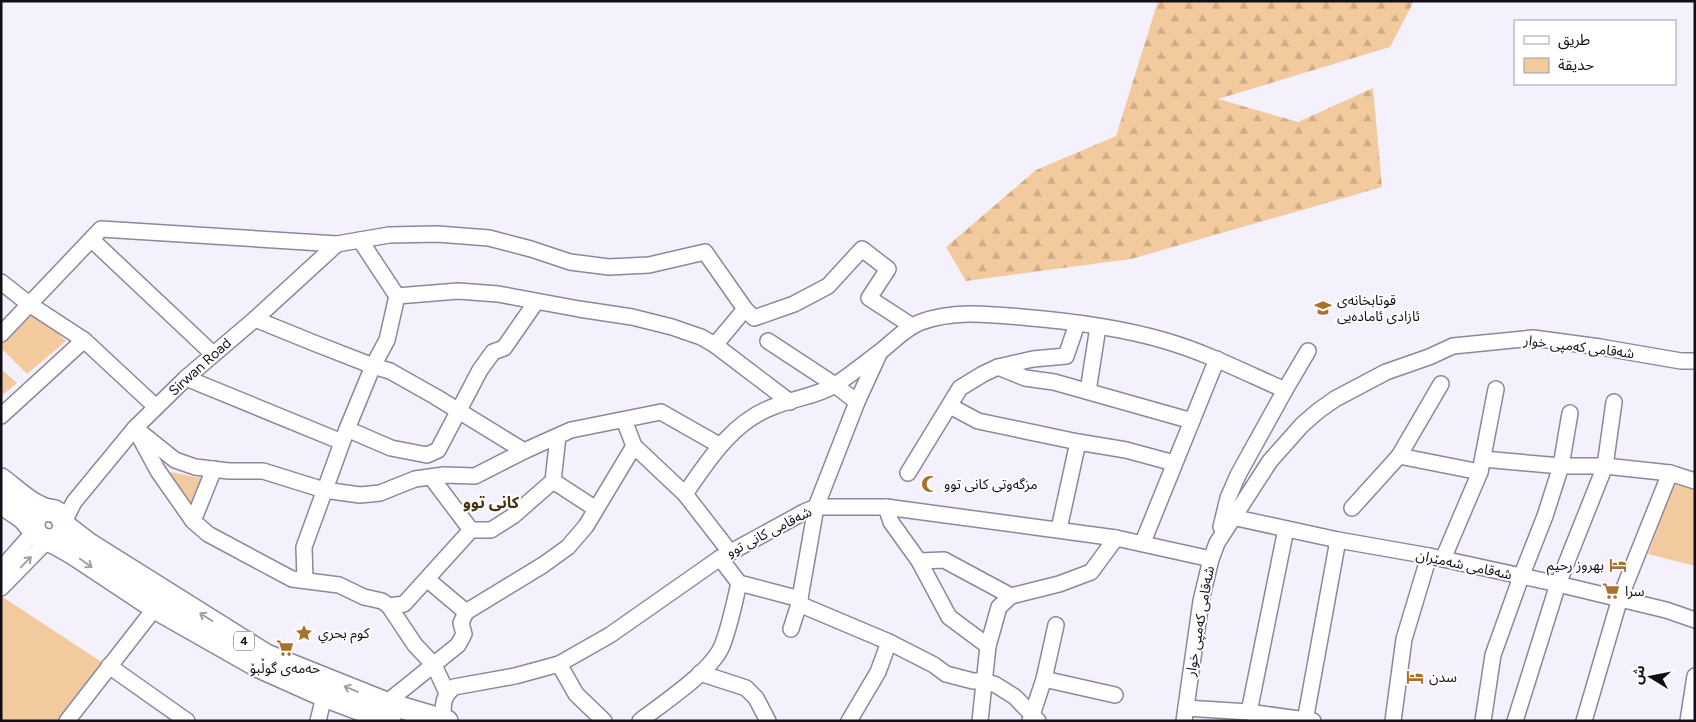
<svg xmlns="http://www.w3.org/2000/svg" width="1696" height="722" viewBox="0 0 1696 722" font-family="Figtree,'Noto Sans Arabic',sans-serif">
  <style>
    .green { fill: #f2ca9e }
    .forest { fill: url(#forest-firs) }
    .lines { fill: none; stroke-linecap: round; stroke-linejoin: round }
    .minor-casing { stroke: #8f859e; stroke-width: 18 }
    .highway-casing { stroke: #8f859e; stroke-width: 24 }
    .minor { stroke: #fff; stroke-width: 15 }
    .highway { stroke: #fff; stroke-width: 21 }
    .oneway { stroke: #a09fa2 }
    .labels { text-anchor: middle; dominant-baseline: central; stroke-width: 4; stroke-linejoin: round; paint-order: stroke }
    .shield { fill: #fff; stroke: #59565d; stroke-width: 1 }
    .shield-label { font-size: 12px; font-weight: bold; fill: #120e17 }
    .poi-label { font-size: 14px; fill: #120e17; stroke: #fff; text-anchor: start }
    .street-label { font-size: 14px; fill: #120e17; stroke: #fff }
    .quarter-label { font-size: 16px; font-weight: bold; fill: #4d3312; stroke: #fff }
  </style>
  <defs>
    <pattern id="forest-firs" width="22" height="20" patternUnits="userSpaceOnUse" patternTransform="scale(1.25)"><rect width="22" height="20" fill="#f2ca9e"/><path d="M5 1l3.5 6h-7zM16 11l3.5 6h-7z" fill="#ceac87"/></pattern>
  </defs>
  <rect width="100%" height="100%" fill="#f5f1fc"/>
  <g class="green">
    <path d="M33,310L66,341L27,374L1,348V342Z"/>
    <path d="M1,369L17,383L1,396Z"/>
    <path d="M170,472L201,478L190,505Z"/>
    <path d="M1675,482L1695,490V566L1648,554Z"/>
    <path d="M1,596L103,663L58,721H1Z"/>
  </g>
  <path class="forest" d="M1158,1H1414L1390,47L1218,99L1298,122L1373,88L1382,187L1131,259L966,281L946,247L1036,170L1116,136Z"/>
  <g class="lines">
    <g class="minor-casing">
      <g id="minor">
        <path d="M92,240L213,354"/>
        <path d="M360,240L397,296L458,291L498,294L579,309L632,317L672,327L701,337L715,345L790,402"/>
        <path d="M1,282L29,304L84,340L156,407"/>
        <path d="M255,319L314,343L373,366L390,371L436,397L524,451"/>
        <path d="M1,334L101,229L337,244L389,235L437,234L489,238L531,249L570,262L609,267L649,265L705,252L745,309L754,318L794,304L828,286L862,249L888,269L869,298L912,326"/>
        <path d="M768,341L835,385L857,402"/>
        <path d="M715,345L745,309"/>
        <path d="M998,367L1025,378L1054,382L1192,421"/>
        <path d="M186,378L342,442"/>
        <path d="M1088,391L1098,327"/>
        <path d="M950,406L978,421L1078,442L1126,450L1174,463"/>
        <path d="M1,416L84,340"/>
        <path d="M624,420L634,446L685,494L730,552"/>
        <path d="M135,428L175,460L195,467L229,471H263L324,490L360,495L380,493L415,479L444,475L475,476L524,451L571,430L661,412L719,445"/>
        <path d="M347,429L391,448L427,455L438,450L480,370L493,352L504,348L536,302"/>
        <path d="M138,434L158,471L193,521L208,534L292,579L339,585L364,597L382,601L389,606L415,645L434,665L447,693"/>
        <path d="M1399,456L1480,472"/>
        <path d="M1483,459L1561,466H1605L1670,473L1695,481"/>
        <path d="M908,473L960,388L983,374L998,367L1033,359L1066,356L1077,324"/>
        <path d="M431,477L471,530"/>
        <path d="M553,481L596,509"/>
        <path d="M685,494C709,459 733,421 775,406C795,398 817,396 835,385C851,375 866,362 881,351C894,341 905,328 921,322C953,310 988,314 1021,317C1070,321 1119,327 1166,341C1207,353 1246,373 1285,390L1308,351"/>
        <path d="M886,507L891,522L919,561L949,617L988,646"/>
        <path d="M1352,508L1399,456L1441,384"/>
        <path d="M1232,517L1338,540L1429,556L1558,584L1666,610L1695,620"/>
        <path d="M193,521L214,469"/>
        <path d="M1221,527L1228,498L1238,475L1285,390"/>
        <path d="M1059,529L1078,442"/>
        <path d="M63,530L67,516L74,502L135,428L186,378L255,319L337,244"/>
        <path d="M1143,542L1217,359"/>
        <path d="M720,558L739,583L800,599"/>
        <path d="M1443,559L1480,472L1496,389"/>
        <path d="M919,561L944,560L1011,596"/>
        <path d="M1,569L32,534L34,526"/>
        <path d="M305,580L304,547L347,429L373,366L387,340L397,296"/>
        <path d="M428,580L466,612"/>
        <path d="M1,588L44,544L53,540"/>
        <path d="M799,604L889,642L934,665L946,674L973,681H985L996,685L1015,697L1038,721"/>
        <path d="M389,606L404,604L471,530H491L513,516L553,481L558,436"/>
        <path d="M791,629L799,604L816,507L857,402L879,354"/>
        <path d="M559,664L576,694L604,721"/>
        <path d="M109,666L187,721"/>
        <path d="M700,673L746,688L756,698L768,721"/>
        <path d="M1044,679L1115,695"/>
        <path d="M386,703L458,645L464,634L461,623L466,612L543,565L568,547L586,526L634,446"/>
        <path d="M1186,708L1249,712L1313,721"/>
        <path d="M1249,712L1286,529"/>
        <path d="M443,720C443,705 442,697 454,687L515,676L559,664L610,635L720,558L804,512L816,507H886L1116,538L1211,559"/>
        <path d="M67,721L155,608"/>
        <path d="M318,721L324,696"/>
        <path d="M640,721C663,703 711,672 722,646C730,626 734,604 739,583"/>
        <path d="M849,721L878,672L889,642"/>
        <path d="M980,721L988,646L999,607L1011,596L1059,584L1091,572L1116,538"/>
        <path d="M1030,721L1044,679L1056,625"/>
        <path d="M1184,721L1201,601L1211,559L1217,543L1270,461L1302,425L1318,411L1335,399L1386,372L1429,357L1453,346L1533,338L1600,347L1681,361H1695"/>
        <path d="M1305,721L1338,540"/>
        <path d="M1393,721L1404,639L1429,556"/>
        <path d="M1483,721L1493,655L1521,577L1545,516L1561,466L1570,413"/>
        <path d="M1515,721L1558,584L1605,466L1614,402"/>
        <path d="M1584,721L1620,598L1670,473"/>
        <path d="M1688,721L1695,676"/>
      </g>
    </g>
    <g class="highway-casing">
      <g id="highway">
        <path d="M1,479C17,491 31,506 51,511"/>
        <path d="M1,503L23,518L37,534"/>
        <circle cx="49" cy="525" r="15"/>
        <path d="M62,520L67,527L89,544L266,655L386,703L447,721"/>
        <path d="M44,539L56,544L72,553L155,608L259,667L324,696L390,721"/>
      </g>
    </g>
    <use href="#minor" class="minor"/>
    <use href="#highway" class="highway"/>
  </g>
  <defs><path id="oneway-shaft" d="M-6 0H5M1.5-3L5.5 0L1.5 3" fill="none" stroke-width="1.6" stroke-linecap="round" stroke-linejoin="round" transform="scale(1.25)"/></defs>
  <g class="oneway">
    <use href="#oneway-shaft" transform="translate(26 562) rotate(-46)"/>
    <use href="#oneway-shaft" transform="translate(86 563) rotate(35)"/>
    <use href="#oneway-shaft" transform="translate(206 617) rotate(-148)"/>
    <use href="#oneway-shaft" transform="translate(351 689) rotate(-158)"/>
  </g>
  <defs>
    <g id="school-bare" transform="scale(1.35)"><path d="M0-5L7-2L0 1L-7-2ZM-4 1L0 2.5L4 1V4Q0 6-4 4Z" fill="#a8722d" stroke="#fff" stroke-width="2.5" paint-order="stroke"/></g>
    <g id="mosque-bare" transform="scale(1.35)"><path d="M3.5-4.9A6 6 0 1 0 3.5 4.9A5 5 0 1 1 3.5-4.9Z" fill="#a8722d" stroke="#fff" stroke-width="2.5" paint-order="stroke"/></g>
    <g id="hotel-bare" transform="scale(1.35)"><path d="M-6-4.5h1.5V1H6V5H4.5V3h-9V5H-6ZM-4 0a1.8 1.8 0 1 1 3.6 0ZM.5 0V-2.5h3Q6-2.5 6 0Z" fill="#a8722d" stroke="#fff" stroke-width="2.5" paint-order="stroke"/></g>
    <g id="supermarket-bare" transform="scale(1.35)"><path d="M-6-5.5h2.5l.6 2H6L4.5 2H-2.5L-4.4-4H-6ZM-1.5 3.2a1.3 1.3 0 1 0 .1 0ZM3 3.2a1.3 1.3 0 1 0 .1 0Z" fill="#a8722d" stroke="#fff" stroke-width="2.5" paint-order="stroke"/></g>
    <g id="sight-bare" transform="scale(1.35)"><path d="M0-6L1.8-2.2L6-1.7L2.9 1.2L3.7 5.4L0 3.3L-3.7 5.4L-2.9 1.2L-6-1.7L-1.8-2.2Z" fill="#a8722d" stroke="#fff" stroke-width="2.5" paint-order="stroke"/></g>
  </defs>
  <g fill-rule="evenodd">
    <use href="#school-bare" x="1323" y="308"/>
    <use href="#mosque-bare" x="930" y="484"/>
    <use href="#hotel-bare" x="1618" y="565"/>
    <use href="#supermarket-bare" x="1611" y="591"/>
    <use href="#sight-bare" x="304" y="633"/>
    <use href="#supermarket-bare" x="285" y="648"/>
    <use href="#hotel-bare" x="1415" y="677"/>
  </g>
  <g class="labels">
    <rect class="shield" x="234" y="631.5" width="20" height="19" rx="4"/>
    <g class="shield-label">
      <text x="244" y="641">4</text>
    </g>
    <g class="poi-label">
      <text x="1337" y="300">قوتابخانەی<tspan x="1337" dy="16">ئازادی ئامادەیی</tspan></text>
      <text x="944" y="484">مزگەوتی کانی توو</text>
      <text x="1604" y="565" text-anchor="end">بهروز رحیم</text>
      <text x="1625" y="591">سرا</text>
      <text x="318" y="633">کوم بحري</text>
      <text x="285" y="668" text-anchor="middle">حەمەی گوڵبۆ</text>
      <text x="1429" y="677">سدن</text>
    </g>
    <g class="street-label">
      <text transform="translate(1579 347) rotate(7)">شەقامی کەمپی خوار</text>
      <text transform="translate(200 367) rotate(-42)">Sirwan Road</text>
      <text transform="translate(769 532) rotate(-27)">شەقامی کانی توو</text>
      <text transform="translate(1464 565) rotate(12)">شەقامی شەمێران</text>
      <text transform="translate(1200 621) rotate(-80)">شەقامی کەمپی خوار</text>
    </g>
    <g class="quarter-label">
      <text x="491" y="502">کانی توو</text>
    </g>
  </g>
  <rect width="1696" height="722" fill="none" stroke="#120e17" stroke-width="5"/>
  <rect x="1514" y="20" width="162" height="65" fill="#ffffff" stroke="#a09fa2"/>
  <rect x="1524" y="36" width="25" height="8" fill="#ffffff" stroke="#a09fa2"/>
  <text x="1558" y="45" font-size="15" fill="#120e17">طريق</text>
  <rect x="1524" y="58" width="25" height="15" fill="#f2ca9e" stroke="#a09fa2"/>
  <text x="1558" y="70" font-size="15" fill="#120e17">حديقة</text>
  <g transform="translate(1651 677) rotate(280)" stroke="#ffffff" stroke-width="4" paint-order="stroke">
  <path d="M0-4L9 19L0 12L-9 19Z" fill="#120e17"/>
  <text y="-8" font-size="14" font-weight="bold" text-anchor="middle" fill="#120e17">ش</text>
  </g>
</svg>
